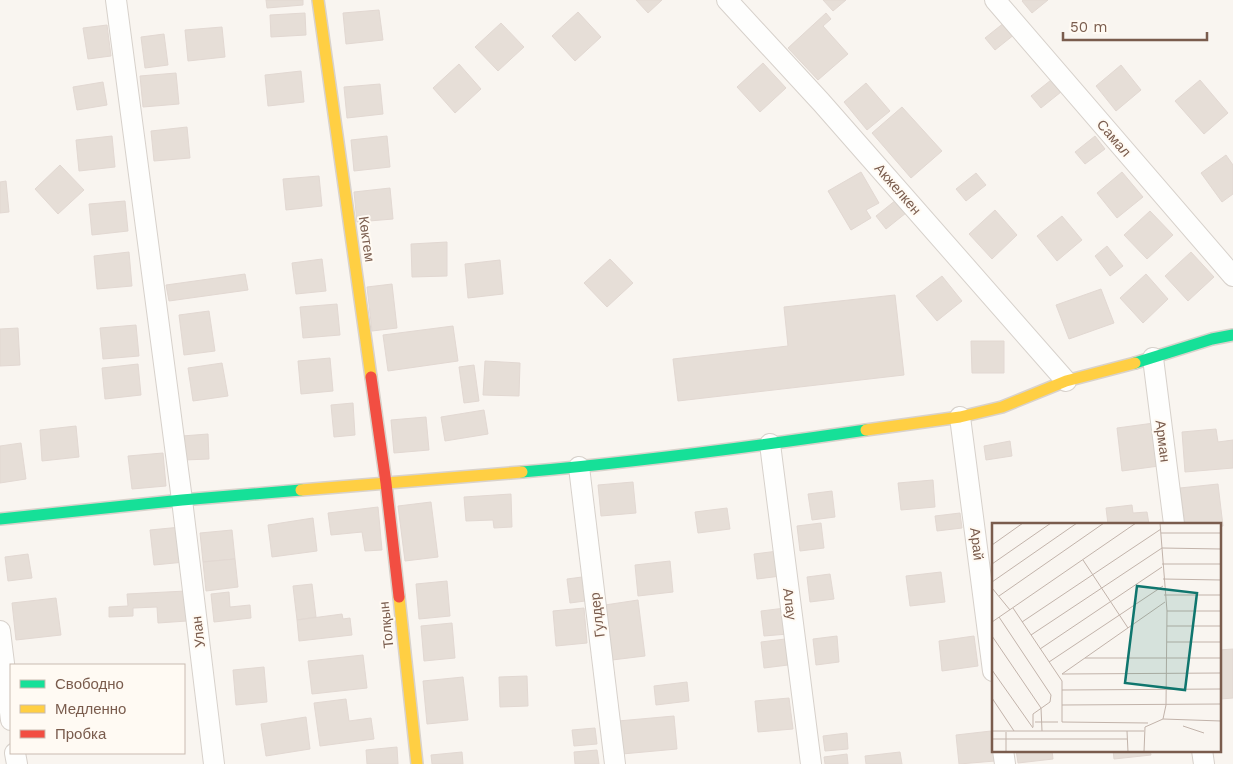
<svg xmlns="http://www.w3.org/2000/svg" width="1233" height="764" viewBox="0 0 1233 764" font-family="'Work Sans',sans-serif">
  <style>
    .building { fill: #e6ded7; stroke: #e2d8d2 }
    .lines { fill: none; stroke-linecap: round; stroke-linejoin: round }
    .street-casing { stroke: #d7d1cb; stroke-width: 22 }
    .fast-casing { stroke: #d9d2cb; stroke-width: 14 }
    .slow-casing { stroke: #d9d2cb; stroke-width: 14 }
    .jam-casing { stroke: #d9d2cb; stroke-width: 14 }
    .street { stroke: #fefefd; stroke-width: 20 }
    .fast { stroke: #16e098; stroke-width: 11 }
    .slow { stroke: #ffcf43; stroke-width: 11 }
    .jam { stroke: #f24e42; stroke-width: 11 }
    .labels { text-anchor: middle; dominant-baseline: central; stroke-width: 4; stroke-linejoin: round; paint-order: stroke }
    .street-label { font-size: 14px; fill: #7a5c4d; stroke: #fffaf3 }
    .inset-road { fill: none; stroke: #c2b3aa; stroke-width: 1 }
    .view { fill: #0f766e; fill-opacity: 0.15; stroke: #0f766e; stroke-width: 2.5 }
    .inset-edge { fill: none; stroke: #7a5c4d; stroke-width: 2.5 }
  </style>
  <rect width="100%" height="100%" fill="#f9f5f0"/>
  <g class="building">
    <path d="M266,0H303V5L267,8Z"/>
    <path d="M636,0H662L648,13Z"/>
    <path d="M823,0H846L833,11Z"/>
    <path d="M1023,0H1048L1032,13L1022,1Z"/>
    <path d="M379,10L383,40L346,44L343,13Z"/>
    <path d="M578,12L601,37L575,61L552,36Z"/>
    <path d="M305,13L306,35L271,37L270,15Z"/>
    <path d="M826,13L831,19L823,26L848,54L818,80L788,48Z"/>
    <path d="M1005,22L1015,34L995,50L985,38Z"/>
    <path d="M501,23L524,47L498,71L475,47Z"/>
    <path d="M107,25L111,56L88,59L83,28Z"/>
    <path d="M222,27L225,57L188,61L185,30Z"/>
    <path d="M164,34L168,65L145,68L141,37Z"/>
    <path d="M763,63L786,88L760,112L737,87Z"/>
    <path d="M459,64L481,89L455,113L433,88Z"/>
    <path d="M1121,65L1141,90L1116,111L1096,86Z"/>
    <path d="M301,71L304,102L268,106L265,75Z"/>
    <path d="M176,73L179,104L143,107L140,76Z"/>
    <path d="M1051,80L1061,92L1041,108L1031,96Z"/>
    <path d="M1200,80L1228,113L1204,134L1175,101Z"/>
    <path d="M103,82L107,105L77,110L73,87Z"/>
    <path d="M866,83L890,111L867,130L844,102Z"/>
    <path d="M380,84L383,114L347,118L344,87Z"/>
    <path d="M902,107L942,151L911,178L872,133Z"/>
    <path d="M187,127L190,158L154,161L151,131Z"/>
    <path d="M112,136L115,167L79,171L76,140Z"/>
    <path d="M387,136L390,167L354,171L351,140Z"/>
    <path d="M1095,136L1105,149L1085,164L1075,152Z"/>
    <path d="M1226,155L1233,165V194L1222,202L1201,173Z"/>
    <path d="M60,165L84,190L58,214L35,189Z"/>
    <path d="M861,172L879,203L866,210L871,218L851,230L828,191Z"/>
    <path d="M1122,172L1143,197L1117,218L1097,193Z"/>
    <path d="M976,173L986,185L966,201L956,189Z"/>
    <path d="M319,176L322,206L286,210L283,179Z"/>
    <path d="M6,181L9,212L0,213V182Z"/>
    <path d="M390,188L393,219L357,222L354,192Z"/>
    <path d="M896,200L906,213L886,229L876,216Z"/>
    <path d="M125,201L128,231L92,235L89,204Z"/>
    <path d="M995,210L1017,235L992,259L969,234Z"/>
    <path d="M1150,211L1173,235L1147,259L1124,235Z"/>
    <path d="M1062,216L1082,240L1057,261L1037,236Z"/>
    <path d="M447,242V276L412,277L411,244Z"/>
    <path d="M1107,246L1123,266L1110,276L1095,256Z"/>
    <path d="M129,252L132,286L97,289L94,256Z"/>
    <path d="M1191,252L1214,277L1188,301L1165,276Z"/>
    <path d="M322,259L326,291L296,294L292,263Z"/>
    <path d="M610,259L633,283L607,307L584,283Z"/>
    <path d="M500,260L503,294L468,298L465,264Z"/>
    <path d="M245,274L248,290L169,301L166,285Z"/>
    <path d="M1146,274L1168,299L1143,323L1120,298Z"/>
    <path d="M942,276L962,301L937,321L916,296Z"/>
    <path d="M392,284L397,328L372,331L367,287Z"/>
    <path d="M1101,289L1114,323L1069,339L1056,305Z"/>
    <path d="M895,295L904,375L678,401L673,359L788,346L784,307Z"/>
    <path d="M337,304L340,335L303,338L300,307Z"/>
    <path d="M209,311L215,351L184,355L179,315Z"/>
    <path d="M136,325L139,356L103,359L100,328Z"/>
    <path d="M453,326L458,361L388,371L383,335Z"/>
    <path d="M18,328L20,365L0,366V329Z"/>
    <path d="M971,341H1004V373H972Z"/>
    <path d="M330,358L333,391L301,394L298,361Z"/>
    <path d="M485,361L520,363L519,396L483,395Z"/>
    <path d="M222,363L228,396L193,401L188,368Z"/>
    <path d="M138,364L141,395L105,399L102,368Z"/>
    <path d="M474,365L479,401L464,403L459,367Z"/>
    <path d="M353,403L355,435L334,437L331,405Z"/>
    <path d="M484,410L488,434L445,441L441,417Z"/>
    <path d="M426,417L429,450L394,453L391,420Z"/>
    <path d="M1154,423L1159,466L1122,471L1117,428Z"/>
    <path d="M76,426L79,457L42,461L40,430Z"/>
    <path d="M1216,429L1218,442L1233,440V468L1185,472L1182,432Z"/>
    <path d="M208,434L209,459L184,460L182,436Z"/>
    <path d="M1010,441L1012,456L986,460L984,446Z"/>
    <path d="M21,443L26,479L0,483V446Z"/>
    <path d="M163,453L166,486L132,489L128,456Z"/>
    <path d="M933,480L935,507L901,510L898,483Z"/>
    <path d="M633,482L636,513L601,516L598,485Z"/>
    <path d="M1218,484L1223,526L1219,527V524H1185L1180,488Z"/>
    <path d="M832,491L835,517L812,520L808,494Z"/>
    <path d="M511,494L512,527L494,528L493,520L466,521L464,497Z"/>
    <path d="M431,502L438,557L405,561L398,506Z"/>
    <path d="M1132,505L1133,513L1147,512L1149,524H1108L1106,508Z"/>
    <path d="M378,507L382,550L365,551L362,532L331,535L328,513Z"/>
    <path d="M727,508L730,529L698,533L695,512Z"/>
    <path d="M960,513L962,528L937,531L935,516Z"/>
    <path d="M313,518L317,551L272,557L268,525Z"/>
    <path d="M821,523L824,548L800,551L797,526Z"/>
    <path d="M181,527L185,562L154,565L150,530Z"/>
    <path d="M232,530L235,559L203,562L200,533Z"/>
    <path d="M778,551L781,576L757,579L754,554Z"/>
    <path d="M28,554L32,578L8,581L5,557Z"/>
    <path d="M235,559L238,587L206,591L203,562Z"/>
    <path d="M670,561L673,592L638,596L635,565Z"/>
    <path d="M941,572L945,602L910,606L906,576Z"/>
    <path d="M830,574L834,599L810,602L807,577Z"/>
    <path d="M582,577L585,601L570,603L567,579Z"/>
    <path d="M447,581L450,616L419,619L416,584Z"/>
    <path d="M312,584L316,617L297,620L293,586Z"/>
    <path d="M186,591L187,621L158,623L157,607L133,608V616L109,617V607L128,606L127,594Z"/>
    <path d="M229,592L230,607L250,605L251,618L214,622L211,594Z"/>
    <path d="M56,598L61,635L16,640L12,603Z"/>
    <path d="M638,600L645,656L612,660L605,605Z"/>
    <path d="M584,608L587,643L556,646L553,611Z"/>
    <path d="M785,608L788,634L764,636L761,611Z"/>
    <path d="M342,614L343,619L350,618L352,635L299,641L297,620Z"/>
    <path d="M452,623L455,658L424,661L421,626Z"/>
    <path d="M837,636L839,662L816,665L813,639Z"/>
    <path d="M974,636L978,666L942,671L939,641Z"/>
    <path d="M785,639L788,665L764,668L761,642Z"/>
    <path d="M1233,649V698L1221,699L1219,682V650Z"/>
    <path d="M363,655L367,688L312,694L308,661Z"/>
    <path d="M264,667L267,702L236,705L233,670Z"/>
    <path d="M527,676L528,706L500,707L499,677Z"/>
    <path d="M463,677L468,720L427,724L423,681Z"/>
    <path d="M687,682L689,701L656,705L654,686Z"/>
    <path d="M789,698L793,729L758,732L755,701Z"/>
    <path d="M346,699L349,721L371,718L374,739L320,746L314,703Z"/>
    <path d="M674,716L677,749L622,754L618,721Z"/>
    <path d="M306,717L310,749L266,756L261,724Z"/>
    <path d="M595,728L597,744L574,746L572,730Z"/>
    <path d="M991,731L995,761L959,764L956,735Z"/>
    <path d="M847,733L848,749L825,751L823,736Z"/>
    <path d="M397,747L398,764H367L366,750Z"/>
    <path d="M597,750L599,764H575L574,752Z"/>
    <path d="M1016,750H1052L1053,759L1018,763Z"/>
    <path d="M1113,750H1150L1151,755L1114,759Z"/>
    <path d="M462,752L463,764H432L431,755Z"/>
    <path d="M900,752L902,764H866L865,756Z"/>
    <path d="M847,754L848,764H825L824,757Z"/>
  </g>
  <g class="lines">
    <g class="street-casing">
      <g id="street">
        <path d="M116,0L182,500L214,764"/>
        <path d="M727,0L821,102L1066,381"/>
        <path d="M995,0L1233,276"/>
        <path d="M1153,358L1174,524"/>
        <path d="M960,417L993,671"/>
        <path d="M770,444L811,764"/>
        <path d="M579,467L615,764"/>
        <path d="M0,631L11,720"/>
        <path d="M1003,750L1005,764"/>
        <path d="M1202,750L1204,764"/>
        <path d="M15,753L17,764"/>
      </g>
    </g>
    <g class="fast-casing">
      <g id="fast">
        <path d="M1135,363L1212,339L1233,335"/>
        <path d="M522,472C637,462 751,447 866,430"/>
        <path d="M0,519L182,500L301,490"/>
      </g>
    </g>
    <g class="slow-casing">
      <g id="slow">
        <path d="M318,0L371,377"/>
        <path d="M866,430L960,417L1002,407L1066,381L1135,363"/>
        <path d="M301,490L522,472"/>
        <path d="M399,597L417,764"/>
      </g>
    </g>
    <g class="jam-casing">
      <path id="jam" d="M371,377L386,483L399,597"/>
    </g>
    <use href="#street" class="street"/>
    <use href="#fast" class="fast"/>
    <use href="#slow" class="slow"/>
    <use href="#jam" class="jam"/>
  </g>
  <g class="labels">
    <g class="street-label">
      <text transform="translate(1114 138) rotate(49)">Самал</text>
      <text transform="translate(898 189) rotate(49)">Акжелкен</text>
      <text transform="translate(367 239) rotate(82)">Көктем</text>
      <text transform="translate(1163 441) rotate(83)">Арман</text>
      <text transform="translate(977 544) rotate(83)">Арай</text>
      <text transform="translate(790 604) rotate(83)">Алау</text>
      <text transform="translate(597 615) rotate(-97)">Гулдер</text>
      <text transform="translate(386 625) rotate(-96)">Толқын</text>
      <text transform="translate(198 632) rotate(-97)">Улан</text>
    </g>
  </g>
  <g transform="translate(992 523)">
    <rect width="229" height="229" fill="#f9f5f0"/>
    <path class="inset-road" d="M169,10H229M0,22L31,0M91,37L136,105M0,41L59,0M170,41H229M171,56L229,57M0,59L85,0M0,65L18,87M172,72H229M7,73L112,0M21,85L70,158V199L156,200M175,88H229M7,94L59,172L58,179L41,191V204M0,99L144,0M30,99L169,6M175,103H229M39,112L170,25L229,26M0,113L49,185M175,119H229M48,126L170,44M93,135H229M57,139L171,63M0,147L41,205M70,151L229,150M70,151L173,79M70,167L229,166M0,175L22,208M70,182L229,181M49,185L50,208M171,196L229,198M43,199H66M191,203L212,210M0,208H152M135,208L136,229M0,216H135M14,229V209M152,229L153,204L171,196L174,182L175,88L168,0"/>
    <path class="view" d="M145,63L205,70L193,167L133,160Z"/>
    <rect width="229" height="229" class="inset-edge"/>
  </g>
  <rect x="10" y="664" width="175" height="90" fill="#fffaf3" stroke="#cabbb1"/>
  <rect x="20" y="680" width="25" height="8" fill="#16e098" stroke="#cabbb1"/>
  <text x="55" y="689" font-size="15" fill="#7a5c4d">Свободно</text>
  <rect x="20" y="705" width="25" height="8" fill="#ffcf43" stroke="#cabbb1"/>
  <text x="55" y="714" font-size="15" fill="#7a5c4d">Медленно</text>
  <rect x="20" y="730" width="25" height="8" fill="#f24e42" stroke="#cabbb1"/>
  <text x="55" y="739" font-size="15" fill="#7a5c4d">Пробка</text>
  <path d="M1063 32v8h144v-8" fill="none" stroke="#7a5c4d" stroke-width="2.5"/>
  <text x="1070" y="32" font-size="15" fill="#7a5c4d" stroke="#fffaf3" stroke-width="4" paint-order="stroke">50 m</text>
</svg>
